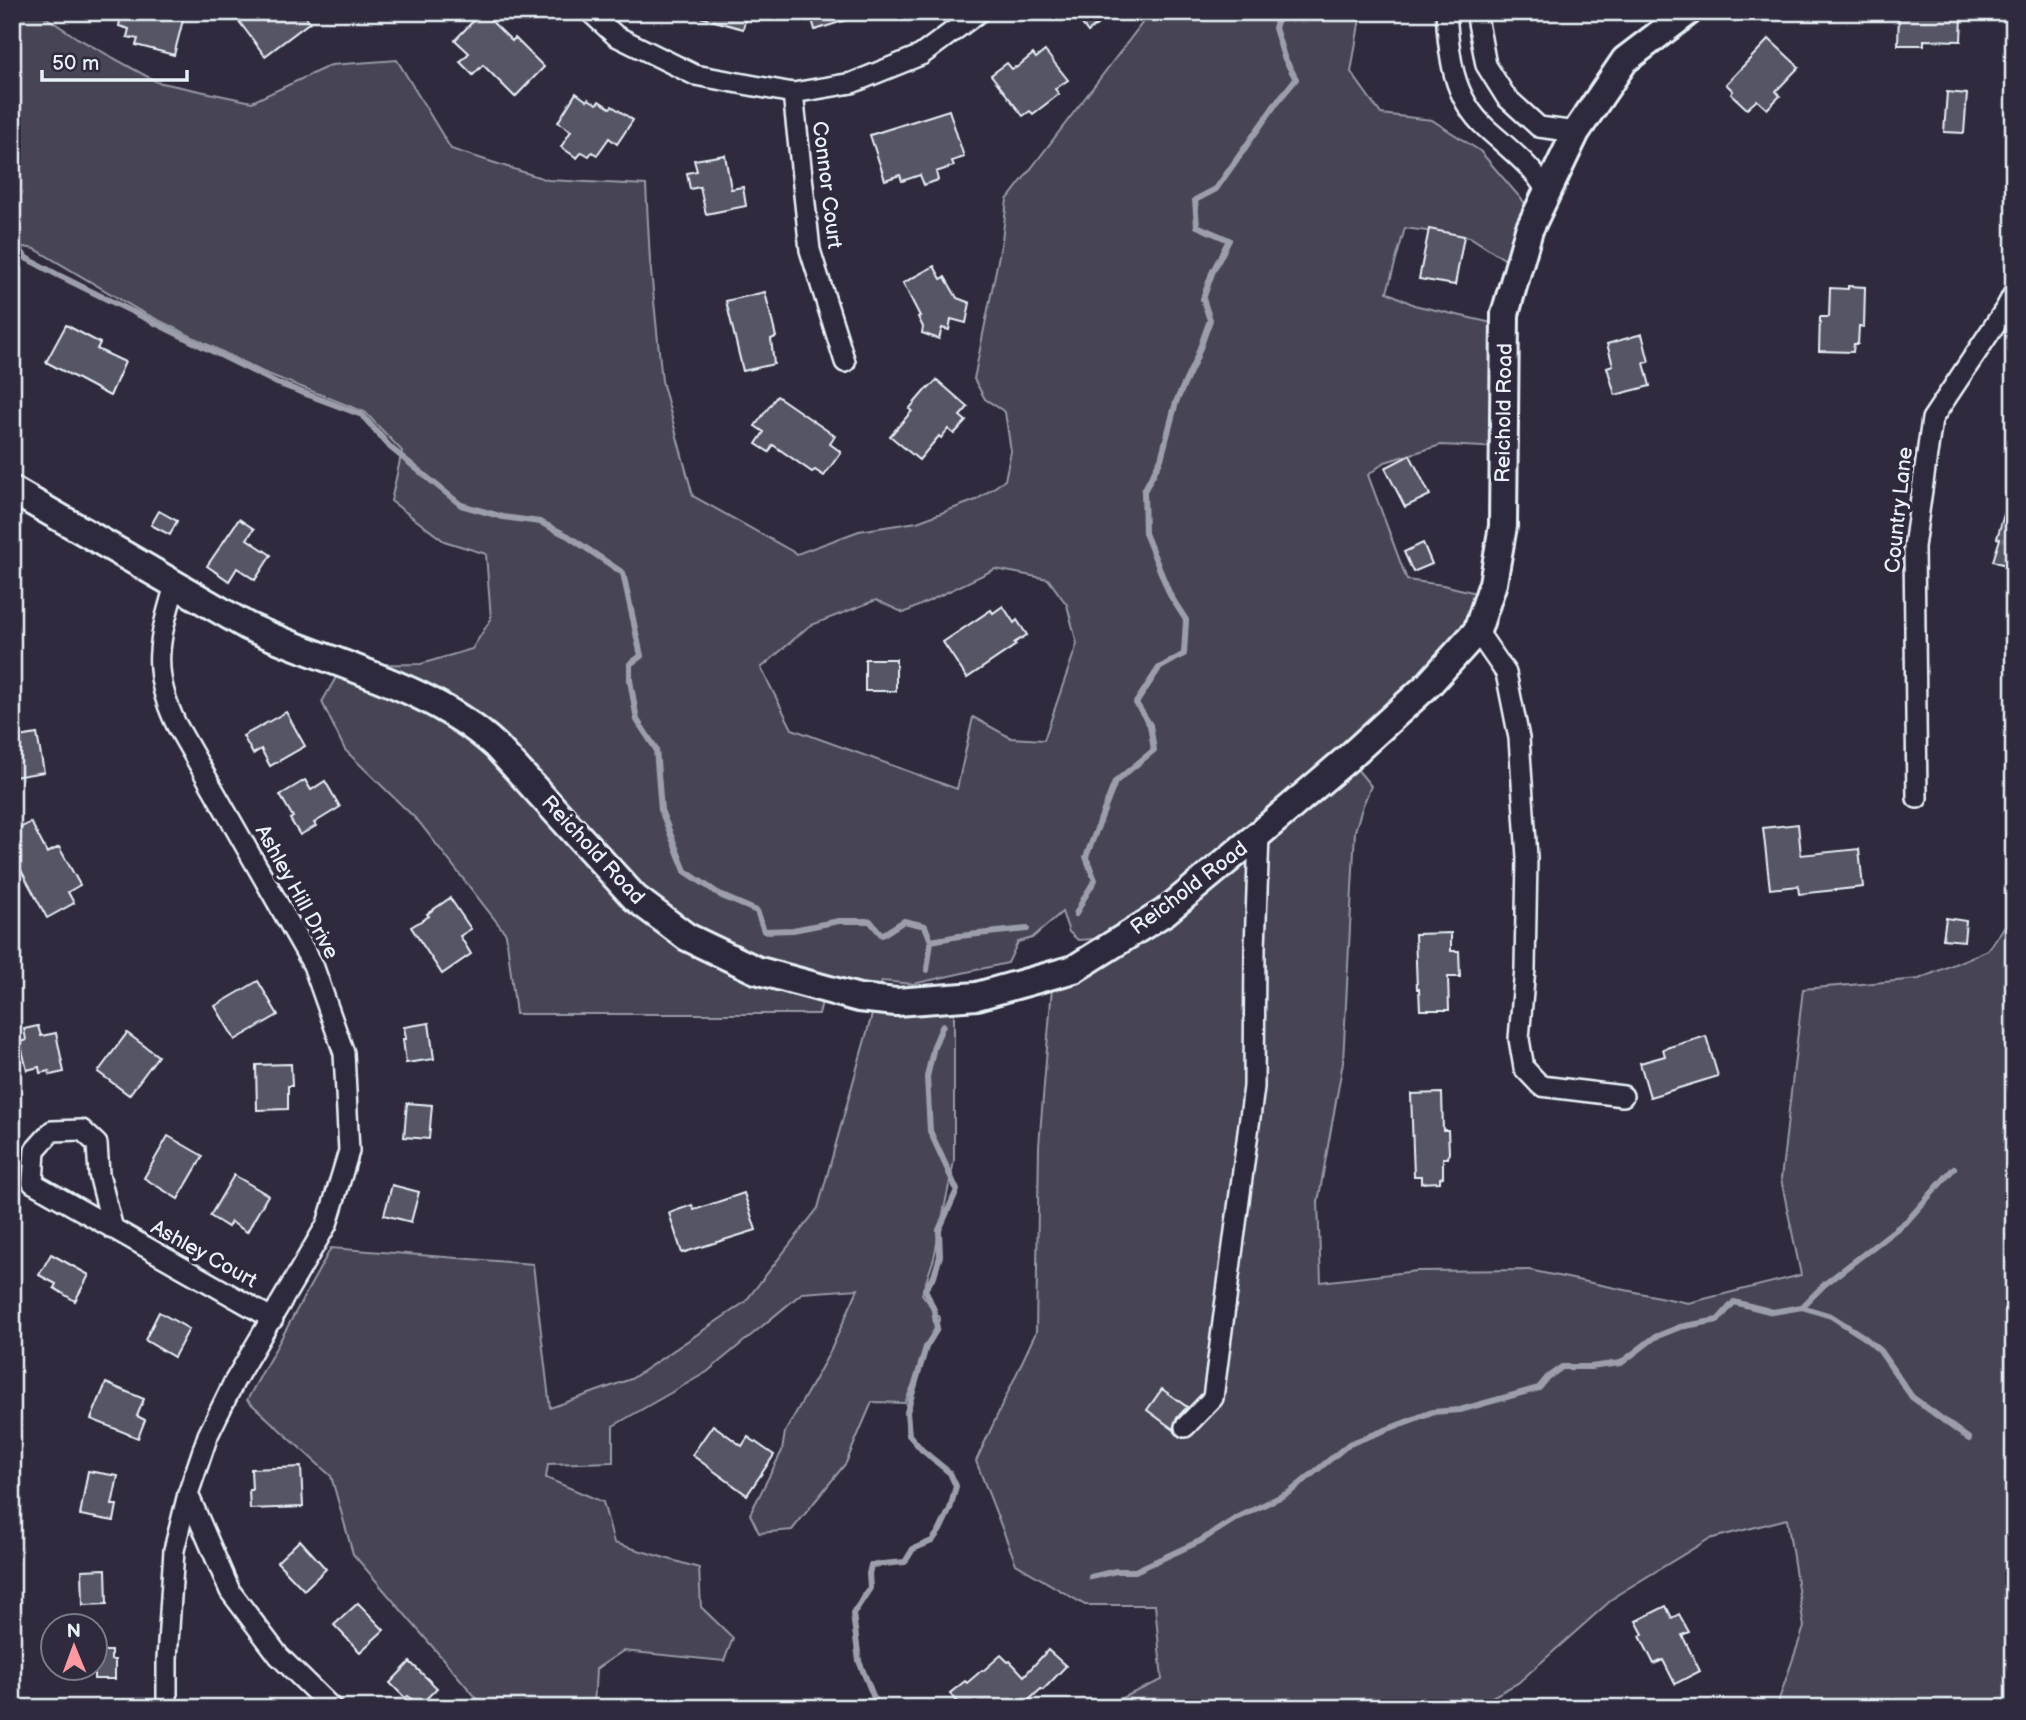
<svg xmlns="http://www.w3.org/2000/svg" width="2026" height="1720" viewBox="0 0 2026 1720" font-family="'Balsamiq Sans',sans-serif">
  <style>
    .green { fill: #464455; stroke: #979aa6; stroke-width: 2; fill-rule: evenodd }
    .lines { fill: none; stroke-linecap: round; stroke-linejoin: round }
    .stream { stroke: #9c9fab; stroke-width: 6 }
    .building { fill: #575565; stroke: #e8f1f8; stroke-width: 2 }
    .street-casing { stroke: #e8f1f8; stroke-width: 24 }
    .secondary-casing { stroke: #e8f1f8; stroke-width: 32 }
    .street { stroke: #2f2a3d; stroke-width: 19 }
    .secondary { stroke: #2f2a3d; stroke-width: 26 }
    .labels { text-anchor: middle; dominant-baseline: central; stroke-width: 7; stroke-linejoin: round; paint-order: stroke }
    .street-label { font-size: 21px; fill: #e8f1f8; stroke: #2f2a3d }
  </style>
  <rect width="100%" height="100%" fill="#2f2a3d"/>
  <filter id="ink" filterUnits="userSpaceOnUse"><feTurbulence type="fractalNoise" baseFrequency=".0143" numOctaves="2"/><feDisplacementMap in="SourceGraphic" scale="14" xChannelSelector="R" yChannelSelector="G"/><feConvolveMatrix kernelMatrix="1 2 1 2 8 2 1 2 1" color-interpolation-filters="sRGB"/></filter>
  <g filter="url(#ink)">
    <path class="green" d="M12,12H38L77,38L157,82L252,102L331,65L397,60L451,149L548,180L646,185L650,261L662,381L693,496L797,554L859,531L917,522L976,500L1005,480L1011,451L1005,412L985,399L974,379L1002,240L1007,200L1146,18L1148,12H1280L1286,17L1295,12H1361L1351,72L1381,114L1432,120L1480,151L1535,215L1518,268L1470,237L1405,228L1387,292L1414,305L1505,326L1504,448L1441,445L1385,462L1368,475L1407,580L1443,585L1489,596L1477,631L1348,758L1371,786L1363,805L1355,831L1343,1062L1318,1202L1321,1282L1417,1271L1529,1270L1688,1303L1801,1275L1781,1179L1803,989L1919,979L1988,950L2014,913V1242L2008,1258V1448L2014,1449V1708H1776L1804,1627L1787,1519L1709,1539L1617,1595L1518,1683L1472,1708H1099L1162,1680L1155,1605H1085L1016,1564L976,1461L1036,1332L1039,1146L1053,975L1099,953L1093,939L1078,940L1069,932L1062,912L1032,938L1018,942L1008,963L913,984L882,981L877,999L954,997V1161L934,1258L922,1294L940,1318L905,1403L872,1402L846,1463L792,1530L759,1533L750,1514L782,1451L785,1432L830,1352L858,1289L802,1293L707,1372L613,1426V1462L548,1464L546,1478L603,1502L614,1543L699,1568L701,1607L733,1638L724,1661L623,1651L596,1669L594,1708H485L353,1554L331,1476L247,1400L331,1248L533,1264L550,1408L631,1379L745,1302L818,1208L876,1000L825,989L819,1014H516L506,934L419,822L345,750L322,702L343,665L421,664L472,649L491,619L486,554L444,541L391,501L402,451L365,412L263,372L140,311L35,249L12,245ZM995,569L1048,579L1067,605L1077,644L1044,740L1011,738L973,717L957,789L792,729L761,668L809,626L876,600L904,613Z"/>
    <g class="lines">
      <g class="stream">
        <path d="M12,238L26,258L58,275L277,383L362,415L391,448L461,505L503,517L540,522L568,536L623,573L641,656L630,664V680L637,720L656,749L661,810L685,871L722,896L757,911L764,931L793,930L839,921H870L882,935L904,921L925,926L931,941L927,970"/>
        <path d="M1076,914L1084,898L1095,880L1086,857L1115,782L1154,750L1150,725L1136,703L1159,668L1184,654L1186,620L1170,595L1145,533L1144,491L1161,459L1176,402L1196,359L1210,320L1203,299L1212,273L1229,240L1197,226L1195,200L1216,189L1277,102L1296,79L1284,57L1275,28L1280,12"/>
        <path d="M931,941L959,936L1027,929"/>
        <path d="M1802,1307L1825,1284L1908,1220L1954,1168"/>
        <path d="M1091,1577L1116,1571H1135L1200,1541L1235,1519L1290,1492L1349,1444L1432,1412L1460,1410L1539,1388L1548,1377L1562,1367H1590L1621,1363L1655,1337L1680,1327L1718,1320L1734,1302L1773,1312L1802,1307L1831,1316L1864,1337L1880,1351L1912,1397L1969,1439"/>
        <path d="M878,1708L859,1661L853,1614L870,1588L869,1574L871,1565L905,1562L913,1549L932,1541L940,1530L950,1509L956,1486L950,1473L922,1450L909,1435L907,1412L926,1347L937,1329L934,1310L925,1289L934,1276L940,1256L939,1230L957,1190L930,1131L927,1077L934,1046L943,1025"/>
      </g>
    </g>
    <g class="building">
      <path d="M122,12H185L174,55L136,45L138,39L127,37L129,29L119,26Z"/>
      <path d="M249,12H302L310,22L265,56L238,20Z"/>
      <path d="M482,12L512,41L515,38L544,67L515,97L483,65L473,75L460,62L469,53L455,40Z"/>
      <path d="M701,12H747L743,29L700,17Z"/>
      <path d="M810,12H859V16L815,30Z"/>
      <path d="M1073,12H1113L1088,32Z"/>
      <path d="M1899,12L1962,16L1961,41L1924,40V45H1898Z"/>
      <path d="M1769,39L1799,67L1776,91L1780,96L1767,109L1757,100L1747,109L1731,94L1733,91L1726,84Z"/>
      <path d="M1045,51L1068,80L1055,89L1059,94L1033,114L1030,111L1023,116L991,75L1007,63L1012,69L1015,67L1016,68L1033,54L1036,58Z"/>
      <path d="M1947,92L1967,94L1964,133L1944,132Z"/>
      <path d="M576,93L587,101L588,99L597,104L599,101L610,108L612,106L633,120L617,144L609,138L597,155L592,152L589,156L582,152L577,158L561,147L571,131L558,122Z"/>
      <path d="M949,110L964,157L952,161L954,166L936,172L938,180L924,185L920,175L902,181L900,175L885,180L870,135Z"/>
      <path d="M725,155L731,189L743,187L746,206L706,214L700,187L690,189L687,173L697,171L694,160Z"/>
      <path d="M1429,229L1464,236L1455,285L1419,279Z"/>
      <path d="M934,266L941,279L945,277L957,298L970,303L966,323L951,319L949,330L942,328L939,339L922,333L923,327L918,317L920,316L903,283Z"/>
      <path d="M1848,286L1865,287L1864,327L1859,326L1858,344H1854L1853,352L1819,351L1820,317H1829L1830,288L1848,289Z"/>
      <path d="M765,292L776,337L771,339L774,364L743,371L726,301Z"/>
      <path d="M66,325L100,343L97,349L125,362L110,396L46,362Z"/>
      <path d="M1642,334L1649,362L1644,363L1650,386L1615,395L1607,367L1613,365L1607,344Z"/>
      <path d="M937,380L968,407L960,416L966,421L954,434L948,429L941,438L939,436L919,460L890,436L912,411L909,409L927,388L928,389Z"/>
      <path d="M777,396L835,436L830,444L841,452L824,476L815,470L812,472L773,445L769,452L756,444L764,432L755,426Z"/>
      <path d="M1410,455L1430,495L1405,507L1385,468Z"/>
      <path d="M2010,494L2014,495V568L1993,561L2000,539L1997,538Z"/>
      <path d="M159,511L177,521L170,535L151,525Z"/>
      <path d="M239,519L254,529L247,539L271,555L255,580L237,568L229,581L207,566Z"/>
      <path d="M1423,543L1432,564L1413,572L1404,552Z"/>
      <path d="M1003,606L1014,623L1017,620L1027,635L1014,643L1016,645L967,678L943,642L991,610L993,613Z"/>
      <rect x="865" y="659" width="31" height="32"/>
      <path d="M286,712L305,746L270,766L261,749L253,754L243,736Z"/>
      <path d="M37,734L44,772L14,777L12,738Z"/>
      <path d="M305,780L311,790L325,781L340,807L314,823L316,826L300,835L290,819L293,817L280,795Z"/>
      <path d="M31,822L47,853L59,847L80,885L68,892L74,903L47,918L17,863L12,866V832Z"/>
      <path d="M1798,824L1801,855L1859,849L1863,887L1799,894L1798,886L1770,889L1763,828Z"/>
      <path d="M450,898L471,929L460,936L471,954L442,974L411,927L429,916L427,914Z"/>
      <path d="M1946,918L1966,921L1964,941L1943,939Z"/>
      <path d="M1451,933V951H1459L1460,977H1448L1449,1010H1420L1419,989H1417L1415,934Z"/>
      <path d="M258,981L278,1015L235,1040L215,1006Z"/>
      <path d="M429,1023L434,1059L406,1063L403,1039H406L404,1027Z"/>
      <path d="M38,1026L41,1036L56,1033L64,1072L50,1075L49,1071L40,1073L39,1067L27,1070L20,1042L26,1040L24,1029Z"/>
      <path d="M127,1033L158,1056L129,1095L98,1072Z"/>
      <path d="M1706,1036L1718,1076L1650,1097L1640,1063L1665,1056L1663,1049Z"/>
      <path d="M291,1064L292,1086H288V1109L257,1110L256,1065Z"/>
      <path d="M1442,1093L1443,1130H1448L1449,1152L1448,1158H1443V1177L1440,1178V1182L1421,1183V1176H1414L1411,1094Z"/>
      <path d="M407,1103L432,1105L429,1139L404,1137Z"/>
      <path d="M168,1136L203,1156L178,1199L144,1178Z"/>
      <path d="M234,1175L268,1195L247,1232L231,1222L228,1227L210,1216Z"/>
      <path d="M392,1185L419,1192L411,1222L384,1215Z"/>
      <path d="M744,1193L756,1230L682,1253L669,1213L692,1205L694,1210Z"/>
      <path d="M51,1254L89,1275L75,1301L54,1288L56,1284L39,1275Z"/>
      <path d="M159,1312L189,1329L174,1357L145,1340Z"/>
      <path d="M106,1383L144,1399L137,1416L145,1420L138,1438L91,1419Z"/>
      <path d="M1162,1389L1187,1407L1176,1419L1173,1429L1147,1410Z"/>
      <path d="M713,1425L742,1446L748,1437L774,1455L747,1495L692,1455Z"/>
      <path d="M301,1467L303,1507L250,1509L249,1490H252L251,1469Z"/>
      <path d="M88,1471L118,1476L112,1505H117L114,1521L80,1515Z"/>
      <path d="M300,1540L326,1569L304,1590L277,1562Z"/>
      <path d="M106,1569L107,1604L83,1605L82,1570Z"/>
      <path d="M358,1603L384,1630L360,1652L334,1625Z"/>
      <path d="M1666,1606L1672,1618L1679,1614L1689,1632L1682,1635L1700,1671L1675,1684L1663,1660L1654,1664L1640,1636L1643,1634L1636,1621Z"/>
      <path d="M1048,1650L1066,1666L1043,1690L1041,1689L1020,1708H963L950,1693L965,1681L967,1683L982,1670L983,1671L1001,1655L1008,1662L1010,1661L1024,1676Z"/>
      <path d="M94,1651H111V1660H115V1679H94Z"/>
      <path d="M410,1662L437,1688L419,1706L408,1696L405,1698L390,1683Z"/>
    </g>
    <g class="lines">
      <g class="street-casing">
        <g id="street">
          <path d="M590,12L616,36L695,75L793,93L852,83L921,55L979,12"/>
          <path d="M1446,12C1449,55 1452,97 1486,128C1508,148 1531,165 1547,191"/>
          <path d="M1476,12L1486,65L1506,97L1539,127L1576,132"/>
          <path d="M793,93L810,250L845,362"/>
          <path d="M1477,631L1506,673L1519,738L1527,857L1525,968L1519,1039L1524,1068L1541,1086L1623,1096"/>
          <path d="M1917,798L1914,547L1932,419L2006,308L2014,293"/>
          <path d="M113,1229L99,1174L97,1144L82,1130L52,1131L35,1150L33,1183L273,1319"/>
          <path d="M1185,1427L1213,1398L1254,1087L1255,948L1259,834"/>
          <path d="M188,1494L230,1591L279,1656L332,1708"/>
          <path d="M167,1708V1659L174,1550L188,1494L208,1435L234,1382L327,1224L349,1151L344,1053L313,965L176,724C150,670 159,640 175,585"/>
        </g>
      </g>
      <g class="secondary-casing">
        <path id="secondary" d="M12,490L247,626C331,665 427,683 496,746L635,898L687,937L756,970L859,998L896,1002L977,996L1074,969L1165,912L1259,834L1348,758L1429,684L1477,631L1493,583L1503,526L1505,314L1529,230L1576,132L1625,60L1688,12"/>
      </g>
      <use href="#street" class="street"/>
      <use href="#secondary" class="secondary"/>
    </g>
  </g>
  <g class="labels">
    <g class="street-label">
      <text transform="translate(827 185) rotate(83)">Connor Court</text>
      <text transform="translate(1504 413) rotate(-89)">Reichold Road</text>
      <text transform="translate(1899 510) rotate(-84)">Country Lane</text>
      <text transform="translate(593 850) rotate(47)">Reichold Road</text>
      <text transform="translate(1189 888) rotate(-37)">Reichold Road</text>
      <text transform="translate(297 892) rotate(61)">Ashley Hill Drive</text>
      <text transform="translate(204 1254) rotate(29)">Ashley Court</text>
    </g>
  </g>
  <rect width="2026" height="1720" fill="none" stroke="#2f2a3d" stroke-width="42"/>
  <rect x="21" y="21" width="1984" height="1678" fill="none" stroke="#e8f1f8" stroke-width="2.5" filter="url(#ink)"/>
  <g transform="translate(74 1647) rotate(359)"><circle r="33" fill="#2f2a3d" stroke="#797a88" stroke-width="2"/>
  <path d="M0-5L12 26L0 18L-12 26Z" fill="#ff9aa2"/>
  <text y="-10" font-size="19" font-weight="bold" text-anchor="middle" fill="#e8f1f8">N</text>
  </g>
  <path d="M42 70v10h145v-10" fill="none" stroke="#e8f1f8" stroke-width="3.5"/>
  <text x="52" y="70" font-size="21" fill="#e8f1f8" stroke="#2f2a3d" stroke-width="5" paint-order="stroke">50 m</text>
</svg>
